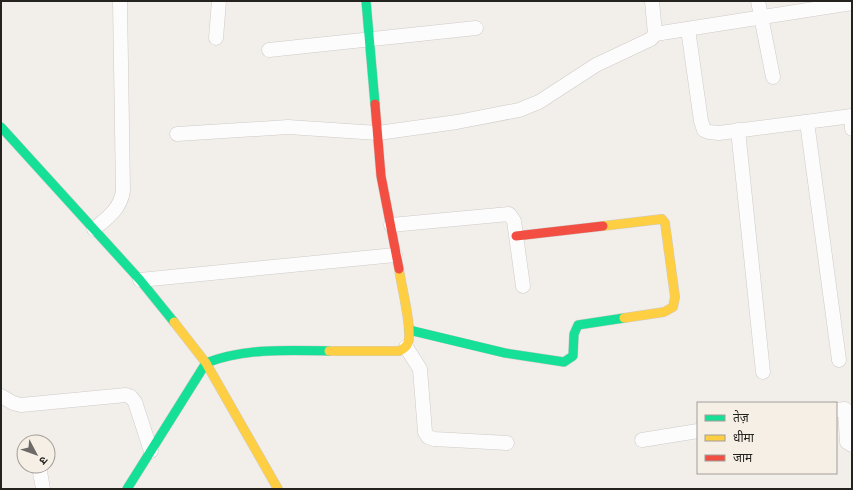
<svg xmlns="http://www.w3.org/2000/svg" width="853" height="490" viewBox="0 0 853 490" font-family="Signika,'Noto Sans Devanagari',sans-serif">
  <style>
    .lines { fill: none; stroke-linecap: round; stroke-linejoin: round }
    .street-casing { stroke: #cecbc8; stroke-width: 15 }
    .fast-casing { stroke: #cecbc8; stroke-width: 10 }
    .slow-casing { stroke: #cecbc8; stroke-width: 10 }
    .jam-casing { stroke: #cecbc8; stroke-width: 10 }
    .street { stroke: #fdfcfc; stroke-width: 14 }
    .fast { stroke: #16e098; stroke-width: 9 }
    .slow { stroke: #ffcf43; stroke-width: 9 }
    .jam { stroke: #f24e42; stroke-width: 9 }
  </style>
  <rect width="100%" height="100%" fill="#f2eeea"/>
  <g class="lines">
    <g class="street-casing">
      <g id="street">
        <path d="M758,1L773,77"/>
        <path d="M688,29L701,121L704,130L709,132L719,133L852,116"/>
        <path d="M655,34L852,3"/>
        <path d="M216,38L219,1"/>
        <path d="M269,50L476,28"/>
        <path d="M851,116L852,129"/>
        <path d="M807,122L839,360"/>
        <path d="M738,130L763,372"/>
        <path d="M177,134L288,127L378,133L457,122L519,110L539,102L596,65L651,39L655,34L652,1"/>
        <path d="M391,225L509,214L514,221L523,286"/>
        <path d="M94,229C107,218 120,210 123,191L120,1"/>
        <path d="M140,280L395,255"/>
        <path d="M406,347L420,369L425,432L428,437L434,439L507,443"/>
        <path d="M1,396L13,403L21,405L126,395L131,397L135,402L151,451"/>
        <path d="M836,410L845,409L847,442L852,445"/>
        <path d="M642,440L698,431"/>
        <path d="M39,466L43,489"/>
      </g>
    </g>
    <g class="fast-casing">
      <g id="fast">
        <path d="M366,1L375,104"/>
        <path d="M1,127L140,280L174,322"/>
        <path d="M409,330L505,353L564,362L573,356L574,334L578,325L624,318"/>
        <path d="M127,489L206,363C245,348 288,350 329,351"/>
      </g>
    </g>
    <g class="slow-casing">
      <g id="slow">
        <path d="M603,226L662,219L665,223L675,297L673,307L664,312L624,318"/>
        <path d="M174,322L206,363L278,489"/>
        <path d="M329,351H399C403,349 406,348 408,343C413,330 401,285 399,269"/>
      </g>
    </g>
    <g class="jam-casing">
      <g id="jam">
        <path d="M375,104L381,176L399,269"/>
        <path d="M516,236L603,226"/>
      </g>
    </g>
    <use href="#street" class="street"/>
    <use href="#fast" class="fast"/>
    <use href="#slow" class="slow"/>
    <use href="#jam" class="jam"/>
  </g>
  <rect width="853" height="490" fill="none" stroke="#252320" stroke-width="4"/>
  <rect x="697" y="402" width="140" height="72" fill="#f5efe6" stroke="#a29d97"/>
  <rect x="705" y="415" width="20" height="6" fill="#16e098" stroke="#a29d97"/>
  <text x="733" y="422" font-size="12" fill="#252320">तेज़</text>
  <rect x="705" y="435" width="20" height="6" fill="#ffcf43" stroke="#a29d97"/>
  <text x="733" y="442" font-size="12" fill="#252320">धीमा</text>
  <rect x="705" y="455" width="20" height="6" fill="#f24e42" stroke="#a29d97"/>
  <text x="733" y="462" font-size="12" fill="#252320">जाम</text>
  <g transform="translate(36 454) rotate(131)"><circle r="19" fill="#f5efe6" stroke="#a29d97"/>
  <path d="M0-3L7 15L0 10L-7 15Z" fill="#6d6a67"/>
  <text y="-6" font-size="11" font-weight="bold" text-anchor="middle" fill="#252320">उ</text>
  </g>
</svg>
